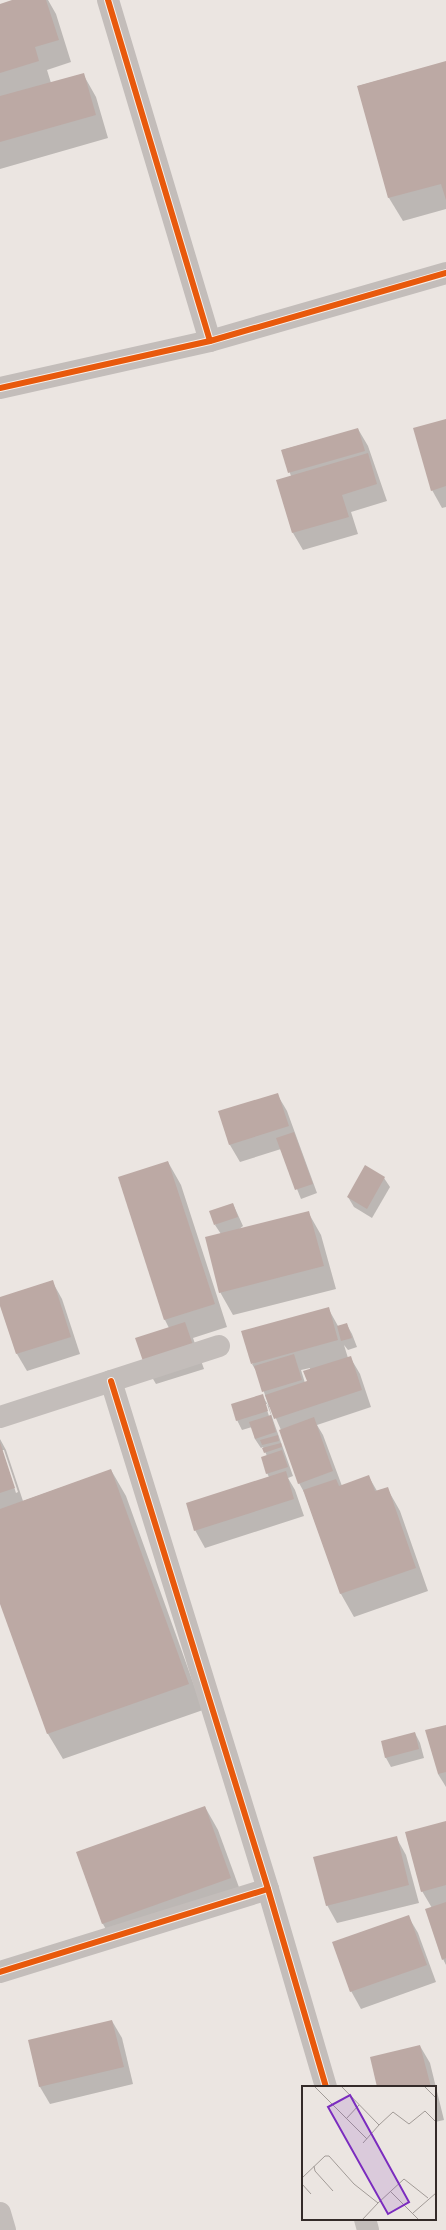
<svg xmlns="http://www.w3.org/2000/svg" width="446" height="2230" viewBox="0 0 446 2230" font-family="'PT Sans',sans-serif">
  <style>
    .shadow { fill: #0003; fill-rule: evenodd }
    .building { fill: #bca9a4 }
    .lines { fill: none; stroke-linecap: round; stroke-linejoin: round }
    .minor { stroke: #c3bdba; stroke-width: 22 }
    .cycleway-casing { stroke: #f7efe9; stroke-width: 8 }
    .cycleway { stroke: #e8590c; stroke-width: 6 }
    .inset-road { fill: none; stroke: #a29b97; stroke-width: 1 }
    .view { fill: #7b2cbf; fill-opacity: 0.15; stroke: #7b2cbf; stroke-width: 2 }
    .inset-edge { fill: none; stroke: #342b29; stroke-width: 2 }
  </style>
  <rect width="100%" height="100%" fill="#ebe5e1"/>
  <g class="shadow">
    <path d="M15,0H48L56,14L71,62L47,70L51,83L83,74L96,97L108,138L0,169V5Z"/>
    <path d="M446,62V209L403,221L389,198L358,86Z"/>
    <path d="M446,420V507L442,508L432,490Z"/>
    <path d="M358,429L368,446L387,501L351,512L358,534L303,550L293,533L291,476L282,450Z"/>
    <path d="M277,1094L287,1111L317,1193L301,1199L281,1149L240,1162L230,1145L219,1112Z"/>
    <path d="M168,1162L181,1185L227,1327L193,1338L204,1369L156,1384L146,1367L169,1328L165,1320Z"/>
    <path d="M384,1178L390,1187L372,1218L354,1207L348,1197Z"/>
    <path d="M233,1204L243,1226L238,1230L308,1212L321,1235L336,1289L233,1315L220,1292L221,1234L215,1225Z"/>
    <path d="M52,1281L62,1299L80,1354L27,1371L17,1354L0,1298Z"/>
    <path d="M328,1308L338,1326L347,1325L352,1334L357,1347L348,1350L344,1345L348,1358L350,1357L360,1374L371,1407L317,1425L323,1435L342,1486L369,1477L377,1491L387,1488L400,1511L428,1591L354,1617L341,1594L305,1494L299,1483L281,1430L271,1407H269L273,1420L293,1476L288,1478L295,1490L304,1516L205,1548L195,1530L269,1477L267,1473V1456L263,1447L261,1448L255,1439L252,1427L242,1430L237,1420L262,1395L269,1407L258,1374L252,1364ZM310,1368L308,1382L305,1383L301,1370ZM265,1404H267L271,1415L269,1416Z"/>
    <path d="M0,1439L6,1450L23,1501L111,1470L126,1496L203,1710L63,1759L48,1734L0,1601ZM2,1450H4L18,1492L16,1493Z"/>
    <path d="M446,1726V1787L438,1774Z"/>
    <path d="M415,1733L420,1743L424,1758L391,1767L386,1758L382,1742Z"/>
    <path d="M205,1807L218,1830L244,1901L116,1947L103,1924L77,1853Z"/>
    <path d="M446,1822V1965L443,1959L432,1908L422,1891Z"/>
    <path d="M396,1837L406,1855L419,1903L337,1923L327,1905Z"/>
    <path d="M408,1916L418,1933L436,1982L361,2009L351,1991Z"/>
    <path d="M112,2021L122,2038L133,2084L50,2104L40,2087L29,2041Z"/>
    <path d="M420,2046L430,2063L444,2120L435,2122V2087H378Z"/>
  </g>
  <g class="building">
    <path d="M12,0H46L59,40L35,47L39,61L0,73V4Z"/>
    <path d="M446,61V200L441,184L388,198L357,86Z"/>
    <path d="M84,73L96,115L0,142V96Z"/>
    <path d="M446,419V486L431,491L413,428Z"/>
    <path d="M358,428L365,451L288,473L281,450Z"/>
    <path d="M368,453L377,484L342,495L349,517L292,533L276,480Z"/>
    <path d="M278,1093L289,1126L229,1145L218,1111Z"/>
    <path d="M294,1132L313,1184L295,1190L276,1138Z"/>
    <path d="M168,1161L215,1304L164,1320L118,1177Z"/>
    <path d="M365,1165L385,1177L367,1209L347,1197Z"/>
    <path d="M233,1203L238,1217L214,1225L209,1211Z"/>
    <path d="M309,1211L324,1266L219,1293L205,1237Z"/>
    <path d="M53,1280L71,1337L16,1354L0,1306V1297Z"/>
    <path d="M329,1307L338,1340L251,1364L241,1331Z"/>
    <path d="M185,1322L195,1351L145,1367L135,1338Z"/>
    <path d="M347,1323L352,1338L341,1341L337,1326Z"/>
    <path d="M294,1354L302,1380L262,1392L254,1366Z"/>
    <path d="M351,1356L362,1390L274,1419L265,1395L307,1381L303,1371Z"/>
    <path d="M263,1394L268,1411L236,1421L231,1404Z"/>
    <path d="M271,1415L276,1432L255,1439L249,1422Z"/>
    <path d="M314,1417L333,1471L298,1484L279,1430Z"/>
    <path d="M278,1435L279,1441L262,1445L260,1440Z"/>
    <path d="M0,1442L15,1488L0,1493Z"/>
    <path d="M281,1443L282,1447L264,1453L262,1448Z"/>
    <path d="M282,1450L288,1467L266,1474L261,1457Z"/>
    <path d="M111,1469L189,1684L47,1734L0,1604V1509Z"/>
    <path d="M286,1471L294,1499L194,1531L186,1503Z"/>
    <path d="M369,1475L375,1491L388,1487L416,1568L340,1594L303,1490L336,1479L339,1486Z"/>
    <path d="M446,1725V1772L438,1774L425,1730Z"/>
    <path d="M415,1732L419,1749L385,1758L381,1741Z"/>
    <path d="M205,1806L231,1878L102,1924L76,1852Z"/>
    <path d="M446,1821V1885L421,1892L405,1832Z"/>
    <path d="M397,1836L409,1885L326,1906L313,1857Z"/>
    <path d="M446,1902V1958L442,1960L425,1909Z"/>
    <path d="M409,1915L427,1965L350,1992L332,1942Z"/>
    <path d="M112,2020L124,2067L39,2087L28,2040Z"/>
    <path d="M420,2045L431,2087H377L370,2057Z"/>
  </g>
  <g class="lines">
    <g class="minor">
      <path d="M108,0L210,341"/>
      <path d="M0,388L210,341L446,273"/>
      <path d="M111,1381L268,1889L326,2087"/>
      <path d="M0,1417L219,1346"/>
      <path d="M0,1972L268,1889"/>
      <path d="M0,2213L5,2230"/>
      <path d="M365,2219L368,2230"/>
    </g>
    <g class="cycleway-casing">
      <g id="cycleway">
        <path d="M108,0L210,341"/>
        <path d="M0,388L210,341L446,273"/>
        <path d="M111,1381L268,1889L326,2087"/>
        <path d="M0,1972L268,1889"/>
      </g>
    </g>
    <use href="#cycleway" class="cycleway"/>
  </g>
  <g transform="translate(302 2086)">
    <rect width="134" height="134" fill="#ebe5e1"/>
    <path class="inset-road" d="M12,0L65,53M39,0L77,39L91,26L107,38L123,25L134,36M122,0L134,12M44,33L57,19M61,57L77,39M12,80L13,85L31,105M0,92L23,70H27L52,98L76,117L102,93L126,112M0,98L9,108M88,105L117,134M111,127L134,107M60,134L76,117"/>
    <path class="view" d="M48,9L107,116L86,128L26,21Z"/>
    <rect width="134" height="134" class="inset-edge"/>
  </g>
</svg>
